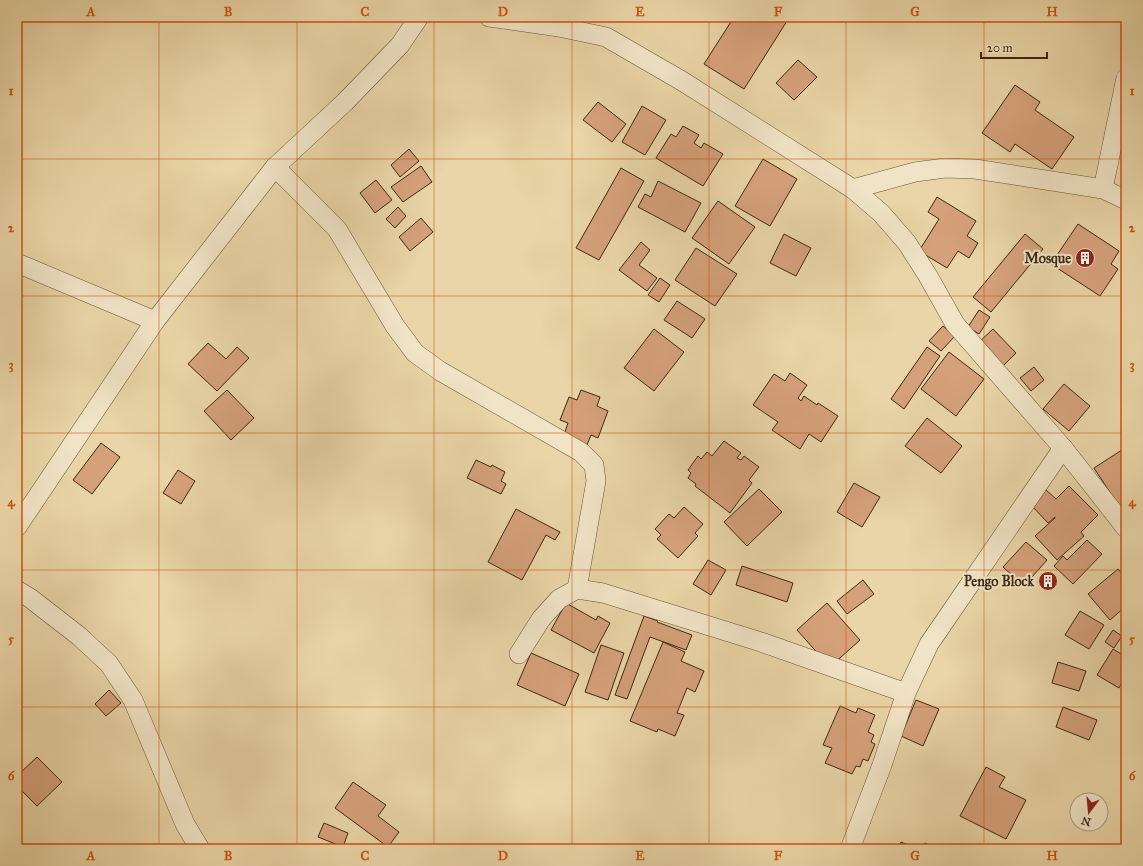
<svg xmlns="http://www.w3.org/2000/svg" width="1143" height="866" viewBox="0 0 1143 866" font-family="'IM FELL Great Primer',serif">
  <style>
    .building { fill: #d5a17b; stroke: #3c2911 }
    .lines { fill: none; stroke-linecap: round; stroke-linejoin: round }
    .street-casing { stroke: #675436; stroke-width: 20 }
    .street { stroke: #f1e4c6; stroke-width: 19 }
    .grid { fill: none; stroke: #ce520d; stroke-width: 1; stroke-opacity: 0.55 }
    .labels { text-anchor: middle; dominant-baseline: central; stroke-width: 4; stroke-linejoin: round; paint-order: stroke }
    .poi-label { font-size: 14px; font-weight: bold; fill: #3c2911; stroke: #f1e4c6; text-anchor: end }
    .neatline { fill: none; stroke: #ce520d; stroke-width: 1.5 }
    .grid-label { font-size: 13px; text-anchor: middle; font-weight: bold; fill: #ce520d }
  </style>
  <rect width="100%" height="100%" fill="#e9d5a7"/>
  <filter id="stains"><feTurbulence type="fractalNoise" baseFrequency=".005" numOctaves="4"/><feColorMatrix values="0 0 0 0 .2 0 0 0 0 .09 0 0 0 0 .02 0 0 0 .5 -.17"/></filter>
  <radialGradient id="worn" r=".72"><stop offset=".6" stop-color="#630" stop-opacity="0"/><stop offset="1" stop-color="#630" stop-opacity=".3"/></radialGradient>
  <g class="building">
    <path d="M734,17H781L787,21L744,89L704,64Z"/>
    <path d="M798,60L817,77L794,100L776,83Z"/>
    <path d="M1015,85L1040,102L1035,110L1074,137L1052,169L1015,144L1010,152L982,133Z"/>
    <path d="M598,102L626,124L612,142L583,120Z"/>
    <path d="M642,106L666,120L645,155L622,142Z"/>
    <path d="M683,126L699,135L694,143L701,148L704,143L723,154L703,186L656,158L671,134L676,137Z"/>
    <path d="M409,149L419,161L400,177L391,165Z"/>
    <path d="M763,159L797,179L770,226L735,206Z"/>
    <path d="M421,166L432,182L403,202L391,187Z"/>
    <path d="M621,168L644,181L599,260L576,248Z"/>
    <path d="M376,180L392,200L375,213L360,193Z"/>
    <path d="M658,181L701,203L685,232L638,207L645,194L651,197Z"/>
    <path d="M937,197L976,221L967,236L978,243L969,258L958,251L947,268L919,251L939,219L928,212Z"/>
    <path d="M718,201L755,227L729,264L692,238Z"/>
    <path d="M398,207L406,216L395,228L386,219Z"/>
    <path d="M421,218L433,232L410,251L399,237Z"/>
    <path d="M1078,224L1119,251L1111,264L1118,269L1100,296L1051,264Z"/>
    <path d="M784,234L811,248L796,276L770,263Z"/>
    <path d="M1025,234L1043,249L991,312L973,297Z"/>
    <path d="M641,242L650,250L639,265L657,278L647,291L619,270Z"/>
    <path d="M696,248L737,274L715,306L675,280Z"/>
    <path d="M660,278L670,285L659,302L648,295Z"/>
    <path d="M677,301L705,319L692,338L664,320Z"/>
    <path d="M979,310L990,317L979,334L968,327Z"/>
    <path d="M943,326L955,336L941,351L929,341Z"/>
    <path d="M654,329L684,352L654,391L624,368Z"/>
    <path d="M993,329L1016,353L1000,369L977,344Z"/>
    <path d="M208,343L226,359L237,347L249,358L217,391L188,364Z"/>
    <path d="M927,347L940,356L904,409L891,399Z"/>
    <path d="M949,352L984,379L956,416L921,389Z"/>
    <path d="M1034,367L1044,380L1031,391L1020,378Z"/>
    <path d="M790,373L807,385L798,398L801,401L804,396L817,405L818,403L838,416L821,442L809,434L800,449L772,430L778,422L753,405L774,374L785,381Z"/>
    <path d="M1064,384L1090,406L1069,431L1043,409Z"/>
    <path d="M227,390L254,418L231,440L204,411Z"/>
    <path d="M581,390L600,397L597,406L608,411L598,438L591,435L587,445L564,435L568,423L560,420L569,397L577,400Z"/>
    <path d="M927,418L962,446L941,473L905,446Z"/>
    <path d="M724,441L741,453L737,458L741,460L744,456L759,467L749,480L752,483L730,513L695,486L696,484L688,478L691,473L688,470L698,456L701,459L707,452L712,456Z"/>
    <path d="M101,443L120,457L92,494L73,480Z"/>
    <path d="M1125,448L1126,449V517L1094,468Z"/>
    <path d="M476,460L491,467L492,465L505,472L501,481L506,484L501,494L467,478Z"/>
    <path d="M178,470L195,481L181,504L163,493Z"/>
    <path d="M854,483L880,497L862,527L837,512Z"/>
    <path d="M1069,486L1098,515L1081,532L1084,536L1057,560L1035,536L1055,518V517L1048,523L1031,505L1046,490L1056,499Z"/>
    <path d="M759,489L782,512L747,546L724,522Z"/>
    <path d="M684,507L703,524L695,533L698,536L678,558L657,539L661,535L655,529L669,514L674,518Z"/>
    <path d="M516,509L560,532L555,540L546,535L522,580L488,562Z"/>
    <path d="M1087,540L1102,554L1073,584L1054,566L1063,556L1067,560Z"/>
    <path d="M1026,542L1047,560L1024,586L1003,567Z"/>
    <path d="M708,560L726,570L711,595L693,584Z"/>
    <path d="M742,566L793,583L787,602L736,585Z"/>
    <path d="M1118,569L1125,577L1126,576V606L1110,620L1088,594Z"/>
    <path d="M1050,573L1057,584L1047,590L1040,579Z"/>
    <path d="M863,580L874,594L847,614L837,601Z"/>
    <path d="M566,603L596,620L598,616L610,623L594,653L551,630Z"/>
    <path d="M827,603L860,640L830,667L797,630Z"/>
    <path d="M1080,611L1104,625L1089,649L1065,635Z"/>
    <path d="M644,616L658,621L657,622L692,635L686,650L650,637L627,699L615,695Z"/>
    <path d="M1113,630L1122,636L1114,648L1105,642Z"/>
    <path d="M663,642L685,652L681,661L704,671L695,692L687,688L677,713L684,715L675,736L658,729L657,732L630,721Z"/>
    <path d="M601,645L624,653L608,700L585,692Z"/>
    <path d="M1113,649L1126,657V676L1119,688L1097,675Z"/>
    <path d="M531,653L579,674L565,706L517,685Z"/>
    <path d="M1058,662L1086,671L1079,691L1052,683Z"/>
    <path d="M109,690L121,703L106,716L95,704Z"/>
    <path d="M916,700L939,709L923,746L901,736Z"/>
    <path d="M840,706L856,713L858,708L875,715L868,732L874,735L871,742L875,744L868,761L863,759L860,767L856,766L852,774L825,763L832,748L823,745Z"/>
    <path d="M1063,707L1097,720L1089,740L1056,727Z"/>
    <path d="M37,757L62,782L37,806L17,786V776Z"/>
    <path d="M986,767L1005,777L999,787L1026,800L1006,839L960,816Z"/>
    <path d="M353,782L386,805L378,816L399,832L388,847L335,808Z"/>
    <path d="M324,823L348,833L343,847L318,837Z"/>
    <path d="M901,842L918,849H898Z"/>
    <path d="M925,843L938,849H923Z"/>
  </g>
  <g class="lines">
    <g class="street-casing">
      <g id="street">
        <path d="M489,17L559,27L606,37L682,81L853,189L881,213L907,243L928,276L955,324L1063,448L1126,528"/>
        <path d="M275,167L337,229L395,326L415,353L440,371L581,452L594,465L596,481L577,589"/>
        <path d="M853,189L915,172L945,168L975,169L1103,189L1126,200"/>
        <path d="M1103,189L1126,78"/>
        <path d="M17,263L155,321"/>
        <path d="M17,527L155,321L275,167L345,102L400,45L419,17"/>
        <path d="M17,590L30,598L79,636L109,664L133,700L185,824L200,849"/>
        <path d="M519,654L541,619L559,599L577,589L603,593L761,642L906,693"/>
        <path d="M850,849L882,765L906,693L929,644L1063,448"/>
      </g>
    </g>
    <use href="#street" class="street"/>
  </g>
  <path class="grid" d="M159,17V849M297,17V849M434,17V849M572,17V849M709,17V849M846,17V849M984,17V849M17,159H1126M17,296H1126M17,433H1126M17,570H1126M17,707H1126"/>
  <defs>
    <g id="building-disc" transform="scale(1)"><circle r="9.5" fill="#8f2418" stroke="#f1e4c6"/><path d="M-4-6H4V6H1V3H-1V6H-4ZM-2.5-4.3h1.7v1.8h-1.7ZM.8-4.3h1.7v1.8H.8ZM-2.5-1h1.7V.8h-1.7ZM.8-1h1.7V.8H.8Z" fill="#fff"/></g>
  </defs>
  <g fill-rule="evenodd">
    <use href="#building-disc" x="1085" y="258"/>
    <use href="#building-disc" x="1048" y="581"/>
  </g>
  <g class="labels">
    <g class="poi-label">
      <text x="1071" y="258">Mosque</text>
      <text x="1034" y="581">Pengo Block</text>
    </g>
  </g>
  <rect width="1143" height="866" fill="none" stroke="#e9d5a7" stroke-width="44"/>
  <g transform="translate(1089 812) rotate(196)"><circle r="19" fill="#f1e4c6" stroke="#a9997e"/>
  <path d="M0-3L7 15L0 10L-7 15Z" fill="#8f2418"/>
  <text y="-6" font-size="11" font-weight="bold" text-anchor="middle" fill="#3c2911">N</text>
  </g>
  <path d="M981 52v6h66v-6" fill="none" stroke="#3c2911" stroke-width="2"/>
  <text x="987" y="52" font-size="12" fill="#3c2911" stroke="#f1e4c6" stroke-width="3" paint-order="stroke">20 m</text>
  <rect x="22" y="22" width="1099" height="822" class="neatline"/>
  <g class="grid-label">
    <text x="91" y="16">A</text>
    <text x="228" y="16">B</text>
    <text x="365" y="16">C</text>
    <text x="503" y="16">D</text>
    <text x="640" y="16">E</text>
    <text x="778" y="16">F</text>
    <text x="915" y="16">G</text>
    <text x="1052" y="16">H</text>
    <text x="11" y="95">1</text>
    <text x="1132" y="95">1</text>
    <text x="11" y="232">2</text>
    <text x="1132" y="232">2</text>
    <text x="11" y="369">3</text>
    <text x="1132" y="369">3</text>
    <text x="11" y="506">4</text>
    <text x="1132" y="506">4</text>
    <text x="11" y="643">5</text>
    <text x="1132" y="643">5</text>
    <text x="11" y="780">6</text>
    <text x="1132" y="780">6</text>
    <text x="91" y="860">A</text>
    <text x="228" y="860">B</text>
    <text x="365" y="860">C</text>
    <text x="503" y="860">D</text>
    <text x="640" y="860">E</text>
    <text x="778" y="860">F</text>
    <text x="915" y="860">G</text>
    <text x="1052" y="860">H</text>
  </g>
  <rect width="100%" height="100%" filter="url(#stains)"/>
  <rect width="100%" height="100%" fill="url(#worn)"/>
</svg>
